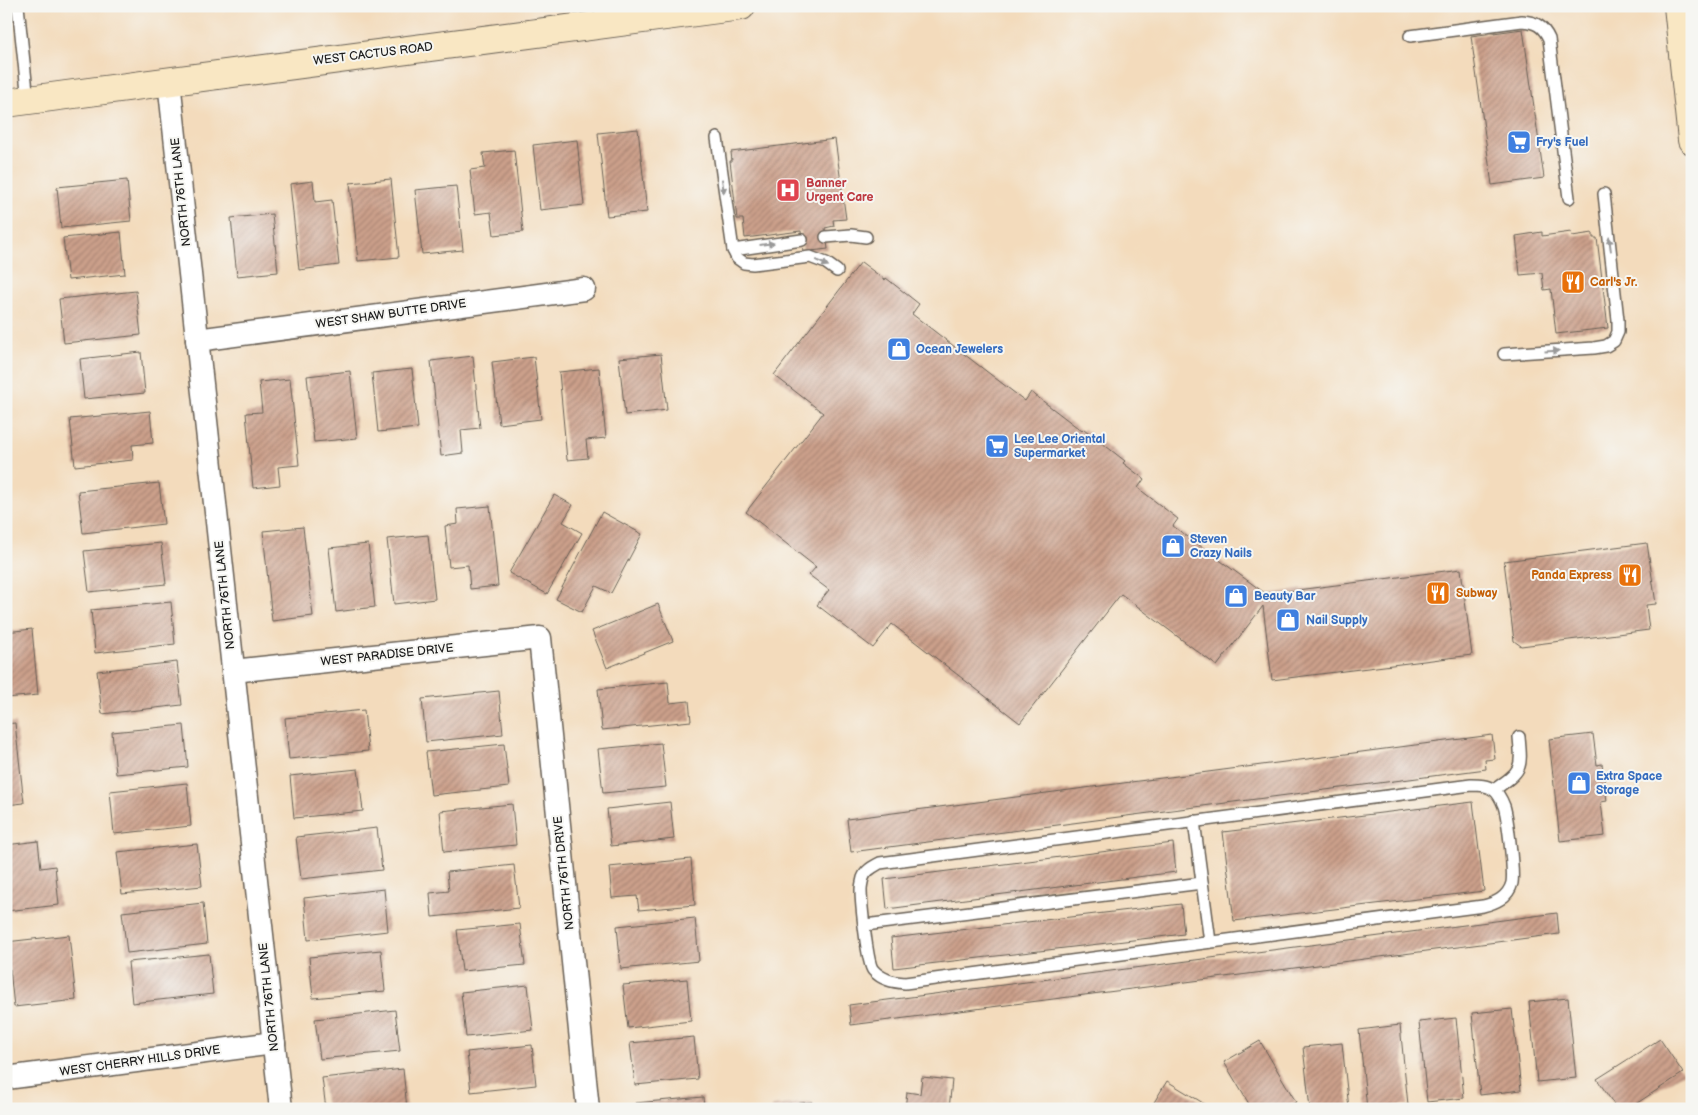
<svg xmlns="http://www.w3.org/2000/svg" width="1698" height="1115" viewBox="0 0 1698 1115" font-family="'Balsamiq Sans',sans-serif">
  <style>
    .building { fill: url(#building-hatch) }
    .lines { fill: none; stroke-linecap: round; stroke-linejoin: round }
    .lane-casing { stroke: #675f54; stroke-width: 14 }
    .street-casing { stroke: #675f54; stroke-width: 25 }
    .secondary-casing { stroke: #675f54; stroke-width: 30 }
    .lane { stroke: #fff; stroke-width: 11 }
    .street { stroke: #fff; stroke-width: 22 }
    .secondary { stroke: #f9e7c3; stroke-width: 28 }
    .oneway { fill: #999 }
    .labels { text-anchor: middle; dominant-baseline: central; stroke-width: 4; stroke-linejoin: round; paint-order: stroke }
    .street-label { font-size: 12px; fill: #1c1c1c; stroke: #f6f6f2 }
    .shop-label { font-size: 12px; font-weight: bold; fill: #366cbe; stroke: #f6f6f2; text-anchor: start }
    .health-label { font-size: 12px; font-weight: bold; fill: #be3a42; stroke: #f6f6f2; text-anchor: start }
    .food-label { font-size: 12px; font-weight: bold; fill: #c56008; stroke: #f6f6f2; text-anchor: start }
  </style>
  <defs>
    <pattern id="building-hatch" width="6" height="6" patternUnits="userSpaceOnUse" patternTransform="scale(1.25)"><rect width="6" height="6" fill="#cca08b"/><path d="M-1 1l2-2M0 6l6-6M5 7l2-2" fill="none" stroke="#a58271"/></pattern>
  </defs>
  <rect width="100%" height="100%" fill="#f6f6f2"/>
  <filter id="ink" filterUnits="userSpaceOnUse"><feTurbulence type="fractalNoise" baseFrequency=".02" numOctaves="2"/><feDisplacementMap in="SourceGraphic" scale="10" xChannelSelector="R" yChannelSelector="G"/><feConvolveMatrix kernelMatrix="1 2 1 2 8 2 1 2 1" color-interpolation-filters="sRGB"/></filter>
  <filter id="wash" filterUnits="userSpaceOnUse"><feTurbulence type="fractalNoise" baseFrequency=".0096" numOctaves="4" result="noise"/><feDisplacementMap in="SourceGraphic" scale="20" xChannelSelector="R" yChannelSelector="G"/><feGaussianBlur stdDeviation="1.12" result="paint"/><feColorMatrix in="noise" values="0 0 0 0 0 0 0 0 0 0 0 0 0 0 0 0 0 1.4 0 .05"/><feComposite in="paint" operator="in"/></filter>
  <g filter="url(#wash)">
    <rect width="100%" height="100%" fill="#f3dbbc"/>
    <g id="blocks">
      <g class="building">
        <path d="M1523,29L1544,178L1492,185L1471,36Z"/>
        <path d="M638,129L647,212L607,216L598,133Z"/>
        <path d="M835,139L846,219L833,220L834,226L825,228L828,249L803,252L801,231L745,238L743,219H737L730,161H732L731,152Z"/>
        <path d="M577,140L584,205L540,210L533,145Z"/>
        <path d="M514,150L523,232L494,235L491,212L475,214L470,170L485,168L483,153Z"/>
        <path d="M391,179L399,257L358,261L350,183Z"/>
        <path d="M127,180L131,221L61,228L57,187Z"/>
        <path d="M313,181L315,202L332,200L339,265L299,270L290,184Z"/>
        <path d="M456,186L463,250L422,254L415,190Z"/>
        <path d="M272,214L278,272L237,276L231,218Z"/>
        <path d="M121,232L125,274L68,280L63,238Z"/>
        <path d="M1542,232V236L1571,232L1572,236L1593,233V238H1597L1608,328L1556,334L1551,289L1544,290L1542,273L1520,275L1516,236Z"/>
        <path d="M861,262L885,280L886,278L919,304L912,314L1025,401L1031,392L1082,431L1084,429L1125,461L1123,463L1144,479L1138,488L1178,519L1173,526L1266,594L1461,569L1472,655L1272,680L1263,606L1217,666L1121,594L1020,723L892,624L873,648L817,605L829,590L809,575L816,567L746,512L823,413L774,375Z"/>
        <path d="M136,291L141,335L64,343L59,299Z"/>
        <path d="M141,352L145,393L84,399L80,359Z"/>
        <path d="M661,354L667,410L625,415L619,358Z"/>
        <path d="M473,356L480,428L461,430L463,453L441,456L431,361Z"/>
        <path d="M534,357L541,419L499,424L492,362Z"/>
        <path d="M599,368L606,438L586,440L588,458L567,460L559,372Z"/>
        <path d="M412,369L418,428L378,432L372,373Z"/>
        <path d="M350,371L357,438L314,442L307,376Z"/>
        <path d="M290,379L299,465L278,467L280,485L253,488L246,413L262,412L259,382Z"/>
        <path d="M150,411L153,443L132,445L133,460L75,466L70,419Z"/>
        <path d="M159,483L164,524L83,533L78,491Z"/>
        <path d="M554,495L573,505L563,522L582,533L547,594L509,573Z"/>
        <path d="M490,506L498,586L470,589L468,565L449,567L445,526L458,524L457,509Z"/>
        <path d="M602,512L642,534L611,593L596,586L582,612L556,599Z"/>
        <path d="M303,527L313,616L272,621L263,531Z"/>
        <path d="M428,535L435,599L394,604L387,539Z"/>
        <path d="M161,543L166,584L89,592L84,551Z"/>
        <path d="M1647,543L1656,604L1646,605L1649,630L1521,646L1514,641L1504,561Z"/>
        <path d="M368,544L375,607L336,612L329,548Z"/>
        <path d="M171,602L175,644L95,653L91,610Z"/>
        <path d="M658,604L673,641L607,668L592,631Z"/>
        <path d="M32,629L38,695L6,698V632Z"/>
        <path d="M177,662L182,705L102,714L97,671Z"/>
        <path d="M668,682L670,703L689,701L691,721L602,730L598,689Z"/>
        <path d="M499,691L503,734L426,742L422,699Z"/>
        <path d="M364,710L368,751L289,759L285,718Z"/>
        <path d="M15,723L24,803L6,805V724Z"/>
        <path d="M184,725L188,767L116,774L112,732Z"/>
        <path d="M1593,734L1597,765L1602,764L1607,801L1601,802L1605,836L1560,841L1549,739Z"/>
        <path d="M1492,735L1495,759L1485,760L1486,769L851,852L847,819Z"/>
        <path d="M661,743L666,787L603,793L598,749Z"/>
        <path d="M504,744L509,787L431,795L426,752Z"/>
        <path d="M358,769L363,811L294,818L290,776Z"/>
        <path d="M187,783L191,826L114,834L110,791Z"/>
        <path d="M670,802L674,839L611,846L607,809Z"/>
        <path d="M1473,802L1484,891L1234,921L1223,832Z"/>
        <path d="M512,804L516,845L444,852L440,811Z"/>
        <path d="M377,828L382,870L301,879L296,837Z"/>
        <path d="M38,841L41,868L55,866L59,905L6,911V845Z"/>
        <path d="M1173,843L1176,872L887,909L884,879Z"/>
        <path d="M197,844L202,886L122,894L117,852Z"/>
        <path d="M691,859L695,905L639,910L637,896L612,898L609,867Z"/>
        <path d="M514,865L519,908L432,917L430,893L449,891L447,872Z"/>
        <path d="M384,889L388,931L308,940L304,898Z"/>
        <path d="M203,903L207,944L127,953L122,912Z"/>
        <path d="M1181,904L1184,934L894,968L891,938Z"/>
        <path d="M1557,913L1559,934L851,1025L849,1005Z"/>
        <path d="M695,918L699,961L621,969L617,926Z"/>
        <path d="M520,924L525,965L462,971L457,930Z"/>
        <path d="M69,935L76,1000L14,1007L10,969H6V942Z"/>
        <path d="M381,950L385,991L313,998L309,957Z"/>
        <path d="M209,954L213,994L132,1003L128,962Z"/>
        <path d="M687,979L691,1021L628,1028L623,985Z"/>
        <path d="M528,985L533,1030L466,1037L461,992Z"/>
        <path d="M1568,998L1576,1078L1537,1082L1529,1002Z"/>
        <path d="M1512,1009L1521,1090L1480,1095L1472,1013Z"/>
        <path d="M395,1010L400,1051L320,1059L315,1019Z"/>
        <path d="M1456,1018L1464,1098L1427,1102L1419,1022Z"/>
        <path d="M1400,1025L1408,1105L1367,1109L1359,1030Z"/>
        <path d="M694,1037L698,1079L635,1085L630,1043Z"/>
        <path d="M1660,1039L1683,1073L1628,1109H1617L1597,1079Z"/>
        <path d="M1260,1041L1296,1102L1284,1109H1252L1224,1062Z"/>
        <path d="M1342,1043L1349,1109H1310L1303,1047Z"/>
        <path d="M532,1045L536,1085L471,1092L467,1052Z"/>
        <path d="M403,1069L407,1109H326L322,1078Z"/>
        <path d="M922,1077L952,1080L949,1109H905L907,1092L920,1094Z"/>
        <path d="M1167,1081L1213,1109H1150Z"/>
        <path d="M703,1097L704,1109H635V1103Z"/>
        <path d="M812,1102V1109H772V1106Z"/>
      </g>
    </g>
  </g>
  <g filter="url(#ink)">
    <use href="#blocks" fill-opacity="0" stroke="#675f54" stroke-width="1"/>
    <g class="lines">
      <g class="lane-casing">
        <g id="lane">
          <path d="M18,6L28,100"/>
          <path d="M1410,36L1522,21C1536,22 1543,26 1549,39L1569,198"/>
          <path d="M717,138L733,250L737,258L744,263L753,264L810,257L826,263L837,271"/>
          <path d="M826,237L851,235L866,237"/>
          <path d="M733,250L802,240"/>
          <path d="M1504,354L1594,348L1606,346L1614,341L1618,332V320L1604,194"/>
          <path d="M1471,785C1479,785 1487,785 1494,790C1498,793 1502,801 1504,806C1508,818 1514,872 1512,883C1508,898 1495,903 1483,906L905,983C893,982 882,980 873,970C867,963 861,902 861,890C861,886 862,882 863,878C866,870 873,867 880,863Z"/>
          <path d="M1494,790C1522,770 1522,770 1519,737"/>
          <path d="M1194,821L1210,942"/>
          <path d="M865,925L1202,883"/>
        </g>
      </g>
      <g class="street-casing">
        <g id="street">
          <path d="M169,81L281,1109"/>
          <path d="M197,340L584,289"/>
          <path d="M233,671L540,638L588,1109"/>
          <path d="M6,1078L274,1043"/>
        </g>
      </g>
      <g class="secondary-casing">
        <g id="secondary">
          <path d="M1678,6L1692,140"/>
          <path d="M6,103L741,6"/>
        </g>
      </g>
      <use href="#lane" class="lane"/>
      <use href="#street" class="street"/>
      <use href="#secondary" class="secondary"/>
    </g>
    <defs><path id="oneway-solid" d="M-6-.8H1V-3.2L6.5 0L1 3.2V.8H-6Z" transform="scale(1.25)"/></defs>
    <g class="oneway">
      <use href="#oneway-solid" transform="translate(723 186) rotate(82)"/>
      <use href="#oneway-solid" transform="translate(767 244) rotate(-7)"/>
      <use href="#oneway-solid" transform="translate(1610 244) rotate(-97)"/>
      <use href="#oneway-solid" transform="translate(822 263) rotate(25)"/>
      <use href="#oneway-solid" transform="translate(1552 351) rotate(-4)"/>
    </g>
  </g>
  <defs>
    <g id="supermarket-square" transform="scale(1.25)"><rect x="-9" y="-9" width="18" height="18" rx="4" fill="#3f7fe0" stroke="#f6f6f2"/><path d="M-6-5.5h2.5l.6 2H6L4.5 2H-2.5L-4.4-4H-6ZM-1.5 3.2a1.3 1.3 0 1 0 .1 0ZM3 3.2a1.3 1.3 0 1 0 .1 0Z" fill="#fff"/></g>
    <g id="hospital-square" transform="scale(1.25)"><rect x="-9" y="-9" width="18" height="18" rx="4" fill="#e0444e" stroke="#f6f6f2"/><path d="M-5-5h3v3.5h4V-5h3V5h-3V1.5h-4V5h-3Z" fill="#fff"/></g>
    <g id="restaurant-square" transform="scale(1.25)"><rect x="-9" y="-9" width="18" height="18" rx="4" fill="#e8710a" stroke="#f6f6f2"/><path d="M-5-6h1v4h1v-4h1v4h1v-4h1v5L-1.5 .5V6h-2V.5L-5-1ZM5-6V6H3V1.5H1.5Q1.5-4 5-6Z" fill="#fff"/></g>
    <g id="shop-square" transform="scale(1.25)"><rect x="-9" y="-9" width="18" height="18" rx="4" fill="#3f7fe0" stroke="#f6f6f2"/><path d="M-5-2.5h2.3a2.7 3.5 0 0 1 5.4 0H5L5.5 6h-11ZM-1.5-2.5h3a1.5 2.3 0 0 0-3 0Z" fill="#fff"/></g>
  </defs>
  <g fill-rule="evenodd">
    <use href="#supermarket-square" x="1519" y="142"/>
    <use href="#hospital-square" x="788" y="190"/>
    <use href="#restaurant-square" x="1573" y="282"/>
    <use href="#shop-square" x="899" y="349"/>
    <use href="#supermarket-square" x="997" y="446"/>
    <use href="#shop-square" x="1173" y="546"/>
    <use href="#restaurant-square" x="1630" y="575"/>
    <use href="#restaurant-square" x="1438" y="593"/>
    <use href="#shop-square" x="1236" y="596"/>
    <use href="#shop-square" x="1288" y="620"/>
    <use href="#shop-square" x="1579" y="783"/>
  </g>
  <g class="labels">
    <g class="street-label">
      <text transform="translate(373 54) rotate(-7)">WEST CACTUS ROAD</text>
      <text transform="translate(181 192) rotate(-96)">NORTH 76TH LANE</text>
      <text transform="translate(391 314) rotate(-8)">WEST SHAW BUTTE DRIVE</text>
      <text transform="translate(225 595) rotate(-96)">NORTH 76TH LANE</text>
      <text transform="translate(387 655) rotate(-6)">WEST PARADISE DRIVE</text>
      <text transform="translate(564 873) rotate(-96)">NORTH 76TH DRIVE</text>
      <text transform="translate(269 997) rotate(-96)">NORTH 76TH LANE</text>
      <text transform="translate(140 1061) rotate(-8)">WEST CHERRY HILLS DRIVE</text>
    </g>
    <g class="shop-label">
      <text x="1536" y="142">Fry's Fuel</text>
      <text x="916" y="349">Ocean Jewelers</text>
      <text x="1014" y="439">Lee Lee Oriental<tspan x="1014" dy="14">Supermarket</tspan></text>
      <text x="1190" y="539">Steven<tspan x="1190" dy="14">Crazy Nails</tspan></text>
      <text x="1254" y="596">Beauty Bar</text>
      <text x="1306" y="620">Nail Supply</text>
      <text x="1596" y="776">Extra Space<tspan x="1596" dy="14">Storage</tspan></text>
    </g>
    <g class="health-label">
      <text x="806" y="183">Banner<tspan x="806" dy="14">Urgent Care</tspan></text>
    </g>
    <g class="food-label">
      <text x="1590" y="282">Carl's Jr.</text>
      <text x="1612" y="575" text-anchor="end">Panda Express</text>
      <text x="1456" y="593">Subway</text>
    </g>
  </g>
  <rect width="1698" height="1115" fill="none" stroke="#f6f6f2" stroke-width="25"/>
</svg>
